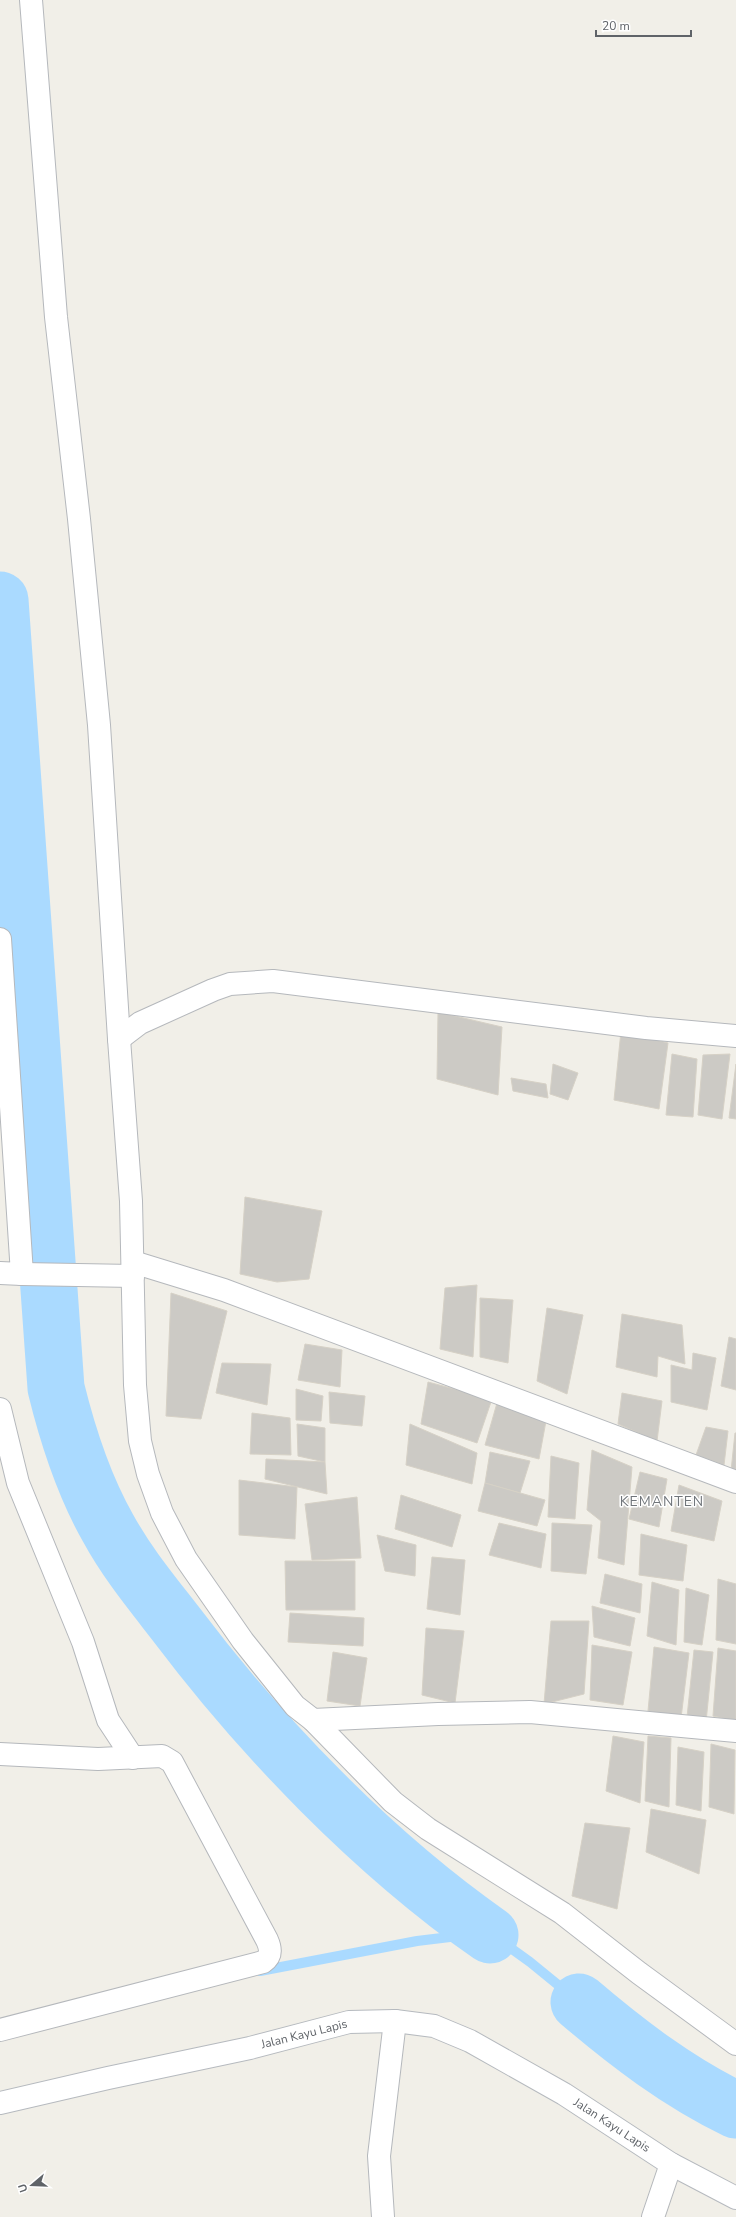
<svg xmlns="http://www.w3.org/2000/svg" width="736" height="2217" viewBox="0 0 736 2217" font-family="'Nunito Sans',sans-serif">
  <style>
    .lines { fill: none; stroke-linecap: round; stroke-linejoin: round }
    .stream { stroke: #aadaff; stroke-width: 10 }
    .river { stroke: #aadaff; stroke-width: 57 }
    .building { fill: #cccac5; stroke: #d6d1c6 }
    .street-casing { stroke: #b5b8bc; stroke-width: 24 }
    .secondary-casing { stroke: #b6babf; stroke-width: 24 }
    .street { stroke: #fff; stroke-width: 22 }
    .secondary { stroke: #fff; stroke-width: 22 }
    .labels { text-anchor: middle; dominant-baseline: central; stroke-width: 3; stroke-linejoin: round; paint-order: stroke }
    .street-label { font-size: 12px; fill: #5f6368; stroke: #fff }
    .quarter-label { font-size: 14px; letter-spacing: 1px; fill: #70757a; stroke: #fff }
  </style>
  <rect width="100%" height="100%" fill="#f1efe8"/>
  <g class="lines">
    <path class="stream" d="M260,1971L417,1941L483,1933L494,1936L530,1962L579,2002"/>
    <g class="river">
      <path d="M0,600L56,1388C68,1437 83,1484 108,1528C127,1563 152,1593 176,1624C262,1738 373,1853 490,1935"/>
      <path d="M579,2002C627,2043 678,2082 736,2110"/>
    </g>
  </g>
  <g class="building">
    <path d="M438,1012L502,1027L498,1095L437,1079Z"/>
    <path d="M621,1031L668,1043L659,1109L614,1100Z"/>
    <path d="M672,1054L697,1059L693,1117L666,1115Z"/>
    <path d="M730,1054L722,1119L698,1115L703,1055Z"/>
    <path d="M553,1064L578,1073L568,1100L550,1094Z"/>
    <path d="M736,1064V1119L729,1118Z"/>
    <path d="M511,1078L546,1084L548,1098L513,1091Z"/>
    <path d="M245,1197L322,1211L309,1279L277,1282L240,1274Z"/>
    <path d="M477,1285L473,1357L440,1349L445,1288Z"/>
    <path d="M171,1293L227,1311L201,1419L166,1416Z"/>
    <path d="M480,1298L513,1300L508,1363L480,1357Z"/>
    <path d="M547,1308L583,1315L567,1394L537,1381Z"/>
    <path d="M622,1314L682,1325L685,1364L658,1356L657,1377L616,1367Z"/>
    <path d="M729,1337L736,1339V1390L721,1386Z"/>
    <path d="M305,1344L342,1350L340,1387L298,1380Z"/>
    <path d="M693,1353L716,1358L707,1410L671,1402V1365L692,1370Z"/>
    <path d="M222,1363L271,1364L267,1405L216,1393Z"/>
    <path d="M428,1382L492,1399L477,1443L421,1424Z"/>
    <path d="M296,1389L323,1396L321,1421L296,1420Z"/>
    <path d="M329,1392L365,1396L362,1426L330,1423Z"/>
    <path d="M622,1393L662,1401L657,1441L618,1424Z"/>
    <path d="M497,1403L546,1421L539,1459L485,1445Z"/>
    <path d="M252,1413L290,1418L291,1455L250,1454Z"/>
    <path d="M297,1424L325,1428V1462L298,1456Z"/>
    <path d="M410,1424L477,1453L472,1484L406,1465Z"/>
    <path d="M706,1427L728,1431L724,1465L696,1455Z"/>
    <path d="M735,1433H736V1472L731,1471Z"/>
    <path d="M592,1450L632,1467L624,1565L598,1558L601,1521L587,1510Z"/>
    <path d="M490,1452L530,1461L520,1493L485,1483Z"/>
    <path d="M551,1456L579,1463L575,1519L548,1517Z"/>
    <path d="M266,1459L325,1462L327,1494L265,1479Z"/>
    <path d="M640,1472L667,1479L659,1527L629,1519Z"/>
    <path d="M239,1480L297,1487L295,1539L239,1535Z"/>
    <path d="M485,1483L545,1500L537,1526L478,1511Z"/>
    <path d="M679,1485L722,1501L714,1541L671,1531Z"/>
    <path d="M401,1495L461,1515L452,1547L395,1529Z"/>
    <path d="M357,1497L361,1558L312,1560L305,1504Z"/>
    <path d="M499,1523L546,1534L541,1568L489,1555Z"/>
    <path d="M552,1523L592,1525L586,1574L551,1571Z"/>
    <path d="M641,1534L687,1545L683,1581L639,1575Z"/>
    <path d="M377,1535L416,1545L415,1576L385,1571Z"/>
    <path d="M432,1557L465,1560L460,1615L427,1609Z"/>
    <path d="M285,1561H355V1610H286Z"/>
    <path d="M605,1574L642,1584L640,1613L600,1603Z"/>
    <path d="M718,1579L736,1584V1644L716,1640Z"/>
    <path d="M652,1582L679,1590L676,1645L647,1636Z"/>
    <path d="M686,1588L709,1595L702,1645L684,1642Z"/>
    <path d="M592,1606L635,1618L630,1646L594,1637Z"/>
    <path d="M290,1613L364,1618L363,1646L288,1642Z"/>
    <path d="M551,1621H589L584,1694L544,1704Z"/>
    <path d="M426,1628L464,1631L455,1703L422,1695Z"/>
    <path d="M592,1645L632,1652L623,1705L590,1700Z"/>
    <path d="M654,1647L689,1653L681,1718L648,1711Z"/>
    <path d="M718,1648L736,1651V1721L713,1716Z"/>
    <path d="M694,1650L713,1652L706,1722L687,1717Z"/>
    <path d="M333,1652L367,1658L360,1706L327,1701Z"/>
    <path d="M613,1736L644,1742L640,1803L606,1791Z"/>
    <path d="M648,1736L671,1738L669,1807L645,1801Z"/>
    <path d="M711,1744L735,1750L734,1814L709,1807Z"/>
    <path d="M678,1747L704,1752L701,1811L676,1805Z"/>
    <path d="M651,1809L706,1820L699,1874L646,1852Z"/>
    <path d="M585,1823L630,1828L617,1909L572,1896Z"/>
  </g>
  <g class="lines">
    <g class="street-casing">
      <g id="street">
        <path d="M31,0L56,317L79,519L99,725L119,1039L131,1201L135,1385L140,1441L148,1474L162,1513L186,1559L243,1641L295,1706L313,1720L393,1802L428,1829L562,1913L639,1973L736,2044"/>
        <path d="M0,939L22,1274L0,1273"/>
        <path d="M119,1039L140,1023L213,990L230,984L273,981L646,1028L736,1036"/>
        <path d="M133,1262L224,1290L736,1482"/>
        <path d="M22,1274L133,1276"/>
        <path d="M0,1409L18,1483L83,1642L108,1720L133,1758"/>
        <path d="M313,1720L438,1714L530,1712L736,1731"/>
        <path d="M0,1754L98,1759L162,1756L172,1762L267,1940C271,1949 272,1956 263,1962L0,2030"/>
        <path d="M383,2217L379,2156L395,2021"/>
        <path d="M653,2217L671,2164"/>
      </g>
    </g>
    <g class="secondary-casing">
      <path id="secondary" d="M0,2103L108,2078L250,2048L349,2022L395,2021L434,2026L470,2041L564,2094L671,2164L736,2198"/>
    </g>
    <use href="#street" class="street"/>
    <use href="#secondary" class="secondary"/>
  </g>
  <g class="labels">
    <g class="street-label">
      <text transform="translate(304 2034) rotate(-14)">Jalan Kayu Lapis</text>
      <text transform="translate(612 2125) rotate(33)">Jalan Kayu Lapis</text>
    </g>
    <g class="quarter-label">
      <text x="662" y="1501">KEMANTEN</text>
    </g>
  </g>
  <g transform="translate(32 2185) rotate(251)" stroke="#ffffff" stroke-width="3" paint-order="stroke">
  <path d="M0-3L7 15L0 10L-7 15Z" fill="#5f6368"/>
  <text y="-6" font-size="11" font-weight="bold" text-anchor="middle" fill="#5f6368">U</text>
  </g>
  <path d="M596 30v6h95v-6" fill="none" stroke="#5f6368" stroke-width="2"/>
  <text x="602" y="30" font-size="12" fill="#5f6368" stroke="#ffffff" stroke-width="3" paint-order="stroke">20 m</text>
</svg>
